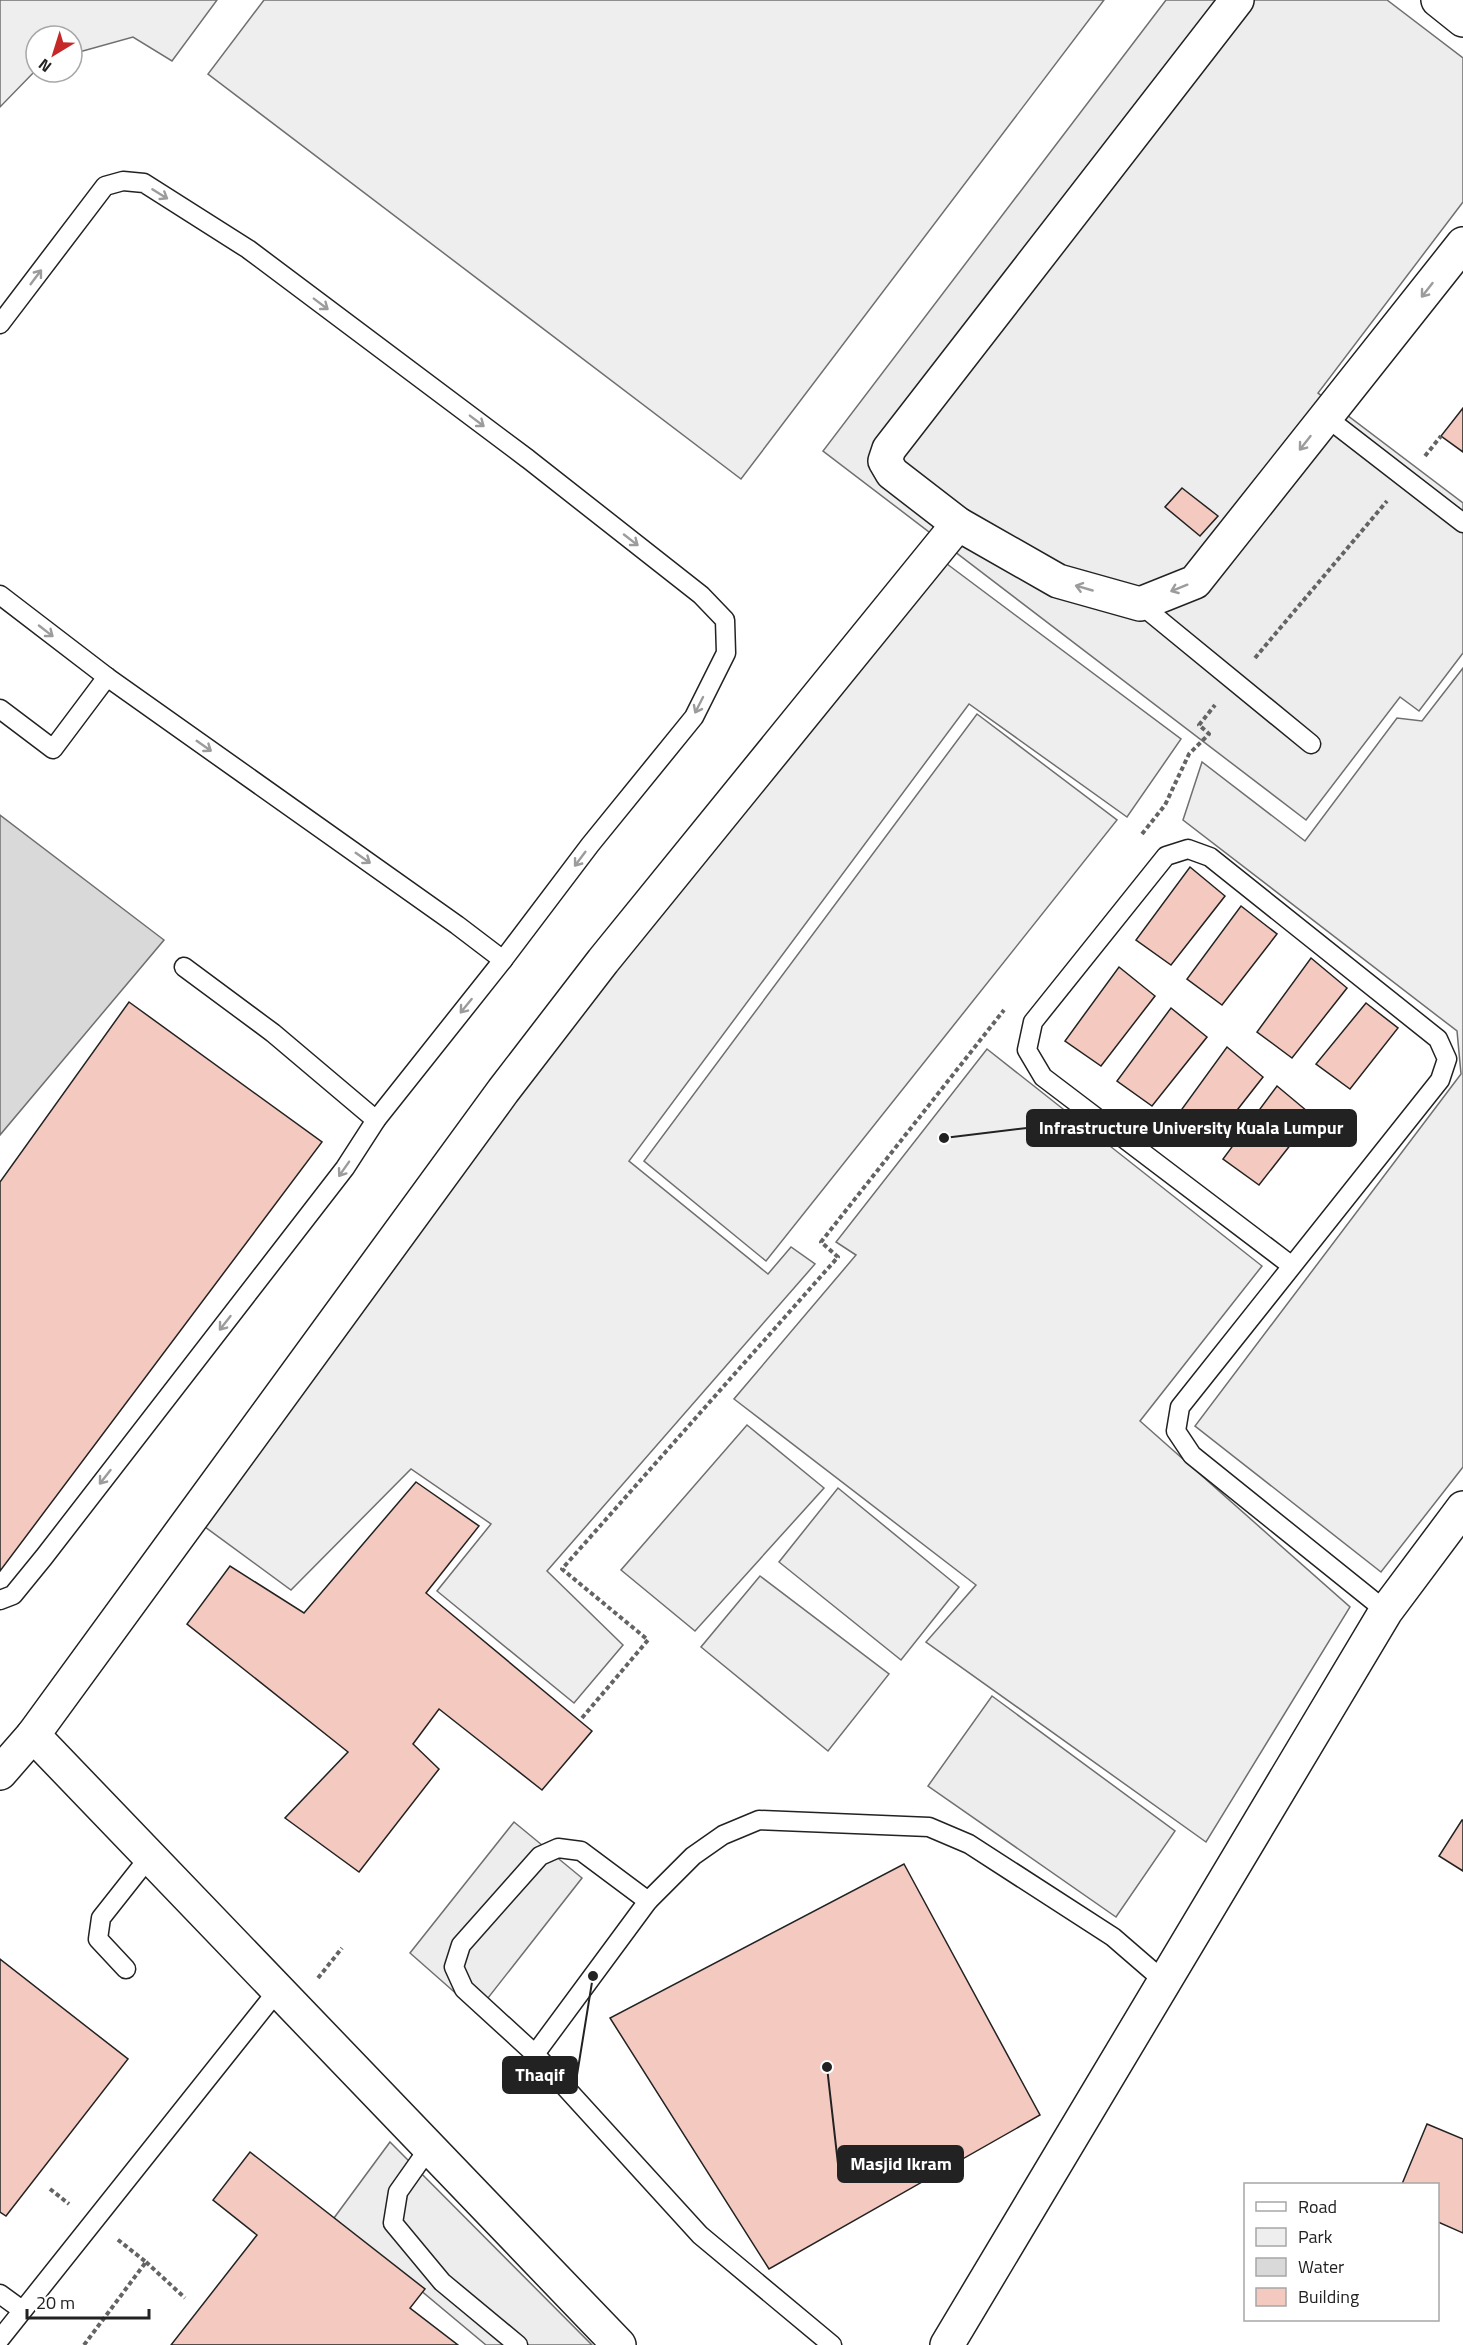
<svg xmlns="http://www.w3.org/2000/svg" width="1463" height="2345" viewBox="0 0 1463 2345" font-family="'Titillium Web',sans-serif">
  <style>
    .green { fill: #eee; stroke: #6f6f6f; stroke-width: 1.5 }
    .parking { fill: #ededed; stroke: #6f6f6f; stroke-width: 1.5 }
    .water { fill: #d9d9d9; stroke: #6f6f6f; stroke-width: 1.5 }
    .building { fill: #f3c9c0; stroke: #222; stroke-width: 1.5 }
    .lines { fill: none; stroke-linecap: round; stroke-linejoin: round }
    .lane-casing { stroke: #222; stroke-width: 21 }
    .street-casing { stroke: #222; stroke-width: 36 }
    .path { stroke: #646464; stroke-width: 4; stroke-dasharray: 4.5 3; stroke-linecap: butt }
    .lane { stroke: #fff; stroke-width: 18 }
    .street { stroke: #fff; stroke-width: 33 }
    .oneway { stroke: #9c9c9c }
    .leader { fill: none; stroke: #222; stroke-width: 2 }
    .callout-dot { fill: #222; stroke: #fff; stroke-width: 2 }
    .callout { fill: #222; stroke: #222; stroke-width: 2 }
    .callout-label { font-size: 18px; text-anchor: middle; font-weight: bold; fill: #fff }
  </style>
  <rect width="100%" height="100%" fill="#fff"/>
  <g class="green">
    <path d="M0,0H217L172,61L133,37L72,54V36H36V70L0,107Z"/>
    <path d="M264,0H1104L741,479L208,74Z"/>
    <path d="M943,561L1181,739L1127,817L969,704L629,1161L768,1274L791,1247L815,1264L547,1571L623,1645L574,1703L437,1591L491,1524L411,1469L291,1590L201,1524L610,975Z"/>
    <path d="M1463,668V1467L1381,1572L1195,1426L1461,1074L1457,1031L1183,820L1202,762L1305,841L1397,718L1422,721Z"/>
    <path d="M977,714L1117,820L766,1261L644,1161Z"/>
    <path d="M987,1049L1262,1266L1140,1421L1350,1607L1206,1842L926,1642L976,1585L734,1399L856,1255L836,1242Z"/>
    <path d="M747,1425L824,1488L695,1631L621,1570Z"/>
    <path d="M838,1488L959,1587L901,1660L779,1562Z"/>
    <path d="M760,1576L889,1674L828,1751L701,1647Z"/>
  </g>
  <g class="parking">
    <path d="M1166,0H1387L1463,58V202L1318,393L1463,503V653L1419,711L1400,697L1306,820L823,451Z"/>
    <path d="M992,1696L1175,1831L1116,1917L928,1786Z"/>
    <path d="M514,1822L582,1878L477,2012L410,1953Z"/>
    <path d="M390,2142L592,2345H486L334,2218Z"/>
  </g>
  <path class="water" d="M0,815L164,940L0,1135Z"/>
  <g class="building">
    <path d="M1463,408V452L1441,436Z"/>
    <path d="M1182,488L1218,516L1200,536L1165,507Z"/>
    <path d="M1190,867L1225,896L1171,965L1136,940Z"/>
    <path d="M1241,906L1277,934L1222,1005L1187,979Z"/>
    <path d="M1311,958L1347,988L1292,1058L1257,1032Z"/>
    <path d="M1119,967L1155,996L1101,1066L1065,1041Z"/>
    <path d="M129,1002L322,1142L0,1571V1182Z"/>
    <path d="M1366,1003L1398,1028L1350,1089L1316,1064Z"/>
    <path d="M1171,1008L1207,1037L1152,1106L1117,1081Z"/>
    <path d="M1227,1047L1263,1077L1209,1146L1174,1120Z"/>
    <path d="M1277,1086L1313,1116L1259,1185L1223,1159Z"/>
    <path d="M416,1482L479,1526L426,1593L592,1731L542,1790L439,1709L413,1744L439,1769L359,1872L285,1818L348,1752L187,1624L230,1566L304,1613Z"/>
    <path d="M1462,1820H1463V1871L1439,1856Z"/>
    <path d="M904,1864L1040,2115L769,2269L610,2018Z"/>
    <path d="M0,1959L128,2059L6,2216L0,2212Z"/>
    <path d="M1427,2124L1463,2139V2233L1438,2222V2184H1402Z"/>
    <path d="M250,2152L425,2289L410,2308L458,2345H171L257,2235L213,2200Z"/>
  </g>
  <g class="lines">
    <g class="lane-casing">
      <g id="lane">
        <path d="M0,324L105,186L123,181L144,183L248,249L528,459L701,595L725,620L726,653L694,717L590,845L503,960L376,1120L345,1168L44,1557L13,1595L0,1600"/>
        <path d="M1326,417L1463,523"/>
        <path d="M0,595L107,677L457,925L503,960"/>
        <path d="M1140,604L1311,744"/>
        <path d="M0,709L53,749L107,677"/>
        <path d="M184,967L273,1033L376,1120"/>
        <path d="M1292,1266L1043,1077L1027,1050L1033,1022L1166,856L1188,849L1210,857L1438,1039L1447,1059L1440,1080L1180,1407L1176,1431L1192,1455L1386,1611"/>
        <path d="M648,1901L581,1851L558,1848L540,1856L461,1945L454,1967L464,1989L535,2054L700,2235L832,2345"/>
        <path d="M126,1969L98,1939L101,1918L150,1856"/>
        <path d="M535,2054L648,1901L693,1856L723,1835L759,1820L929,1827L969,1844L1113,1937L1165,1982"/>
        <path d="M429,2148L398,2192L393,2223L442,2282L518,2345"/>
        <path d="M0,2294L22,2310"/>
        <path d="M0,2339L278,1990"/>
      </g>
    </g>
    <g class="street-casing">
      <g id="street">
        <path d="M1237,0L889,449L885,461L892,473L958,524L1058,581L1140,604L1195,582L1463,244"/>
        <path d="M1438,0L1463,20"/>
        <path d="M33,1735L619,2345"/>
        <path d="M0,1773L33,1735L503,1091L603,961L958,524"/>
        <path d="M947,2345L1386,1611L1463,1508"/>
      </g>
    </g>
    <g class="path">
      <path d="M1425,456L1441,436"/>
      <path d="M1255,658L1387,501"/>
      <path d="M1142,834L1165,805L1189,754L1209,734L1199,725L1215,705"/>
      <path d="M582,1718L648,1640L562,1569L838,1257L821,1242L1004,1010"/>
      <path d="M318,1978L342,1948"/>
      <path d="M50,2189L69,2204"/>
      <path d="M146,2262L185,2298"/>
      <path d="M84,2345L146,2262L117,2239"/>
    </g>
    <use href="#lane" class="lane"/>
    <use href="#street" class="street"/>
  </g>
  <defs><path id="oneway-shaft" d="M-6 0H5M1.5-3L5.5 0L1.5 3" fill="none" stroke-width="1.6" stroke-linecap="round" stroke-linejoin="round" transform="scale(1.5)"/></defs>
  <g class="oneway">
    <use href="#oneway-shaft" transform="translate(160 194) rotate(32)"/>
    <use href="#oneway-shaft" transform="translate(36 277) rotate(-53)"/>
    <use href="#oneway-shaft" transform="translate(1427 290) rotate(128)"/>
    <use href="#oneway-shaft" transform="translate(321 304) rotate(37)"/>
    <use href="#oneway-shaft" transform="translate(477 421) rotate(37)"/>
    <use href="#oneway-shaft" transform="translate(1305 443) rotate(128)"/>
    <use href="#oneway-shaft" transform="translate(631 540) rotate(38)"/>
    <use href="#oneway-shaft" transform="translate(1084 588) rotate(-164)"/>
    <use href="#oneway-shaft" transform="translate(1179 588) rotate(158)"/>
    <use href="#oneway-shaft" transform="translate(46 631) rotate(38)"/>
    <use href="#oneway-shaft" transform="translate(699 705) rotate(117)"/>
    <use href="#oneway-shaft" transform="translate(204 746) rotate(35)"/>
    <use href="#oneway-shaft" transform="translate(363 858) rotate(35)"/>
    <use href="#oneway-shaft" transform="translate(580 859) rotate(127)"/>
    <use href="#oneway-shaft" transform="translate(466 1006) rotate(129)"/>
    <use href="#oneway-shaft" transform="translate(344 1169) rotate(125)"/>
    <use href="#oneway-shaft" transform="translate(225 1323) rotate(128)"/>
    <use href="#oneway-shaft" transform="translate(105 1477) rotate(128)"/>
  </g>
  <path class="leader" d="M944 1138L1027 1128M593 1976L577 2075M827 2067L838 2164"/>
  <g class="callout-dot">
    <circle cx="944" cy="1138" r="6"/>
    <circle cx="593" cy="1976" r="6"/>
    <circle cx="827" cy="2067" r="6"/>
  </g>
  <g class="callout">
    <rect x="1027" y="1110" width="329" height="36" rx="6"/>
    <rect x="503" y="2057" width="74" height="36" rx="6"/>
    <rect x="838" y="2146" width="125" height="36" rx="6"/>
  </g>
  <g class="callout-label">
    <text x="1191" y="1134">Infrastructure University Kuala Lumpur</text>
    <text x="540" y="2081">Thaqif</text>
    <text x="901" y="2170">Masjid Ikram</text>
  </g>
  <rect x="1244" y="2183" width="195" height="138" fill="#ffffff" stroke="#a7a7a7" stroke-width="1.5"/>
  <rect x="1256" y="2202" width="30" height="9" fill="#ffffff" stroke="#a7a7a7" stroke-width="1.5"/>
  <text x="1298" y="2213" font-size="18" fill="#222222">Road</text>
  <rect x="1256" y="2228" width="30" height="18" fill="#eeeeee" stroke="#a7a7a7" stroke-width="1.5"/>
  <text x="1298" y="2243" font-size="18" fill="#222222">Park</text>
  <rect x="1256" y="2258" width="30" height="18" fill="#d9d9d9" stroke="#a7a7a7" stroke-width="1.5"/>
  <text x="1298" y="2273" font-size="18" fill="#222222">Water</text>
  <rect x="1256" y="2288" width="30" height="18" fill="#f3c9c0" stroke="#a7a7a7" stroke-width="1.5"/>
  <text x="1298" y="2303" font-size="18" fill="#222222">Building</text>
  <g transform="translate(54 54) rotate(218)"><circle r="28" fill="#ffffff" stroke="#a7a7a7" stroke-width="1.5"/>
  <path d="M0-4.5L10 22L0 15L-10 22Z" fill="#c62828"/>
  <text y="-9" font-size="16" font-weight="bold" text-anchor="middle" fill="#222222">N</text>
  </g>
  <path d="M27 2309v9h122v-9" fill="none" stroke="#222222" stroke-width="3"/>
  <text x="36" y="2309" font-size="18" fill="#222222" stroke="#ffffff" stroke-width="4.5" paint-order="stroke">20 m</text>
</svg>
